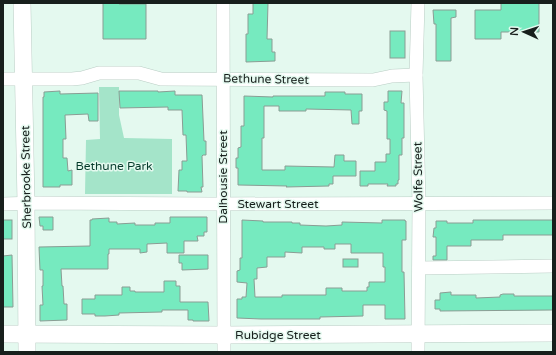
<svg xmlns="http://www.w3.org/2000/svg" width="556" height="355" viewBox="0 0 556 355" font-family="'Varela Round',sans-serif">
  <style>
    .green { fill: #a4e4c9 }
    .building { fill: #76eabf; stroke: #8a9d94; fill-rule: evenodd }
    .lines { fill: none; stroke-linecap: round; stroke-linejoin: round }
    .minor-casing { stroke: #bacec5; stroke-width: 14 }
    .major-casing { stroke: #bacec5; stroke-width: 18 }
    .minor { stroke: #fff; stroke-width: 13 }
    .major { stroke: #fff; stroke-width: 17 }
    .labels { text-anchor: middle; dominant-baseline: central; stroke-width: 3; stroke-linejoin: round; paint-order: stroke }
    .street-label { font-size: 12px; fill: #171f1c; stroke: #e4f9ef }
    .park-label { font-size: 12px; fill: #063c2c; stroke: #e4f9ef }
  </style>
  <rect width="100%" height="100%" fill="#e4f9ef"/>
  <path class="green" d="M99,87H119V115L124,138L172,139V194H85L86,140L100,139Z"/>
  <g class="building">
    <path d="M103,3H119V4H146V39H103Z"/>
    <path d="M253,3H268L267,39H272V52H275V61L246,62V34H248V14H253Z"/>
    <path d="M501,3H539V32H501V39H475V10H501Z"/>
    <path d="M433,10H456V17L451,18V61H436V24H434Z"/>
    <rect x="390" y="31" width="15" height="27"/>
    <path d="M60,91V94L98,93V121H89L88,114L65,115L66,139H63V158H67L68,171L72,170V185H60V187H43V97H44V92Z"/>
    <path d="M119,91H158V92L175,91V95H202L204,141H206V155H203L202,156L203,187H201L202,192H187V191H178L179,170H182V161H187L186,135H183L182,110H168V107L120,108Z"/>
    <path d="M388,91H402L401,103H404V138H402V155H399V180H398V184H396V186H387L388,184H368V186H360V171H375V162H386V154H390V139H387V111L384,110V102H388Z"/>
    <path d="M325,92H345V94H362V111H359V124H352L351,110L306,109V111H279V106H264V138H262V170H285V166L334,167L335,155H344V161H356V176H333V184H329V186L286,187L287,186L238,185V168H236V158H238V148L241,147V126H244V96L273,97V96H325Z"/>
    <path d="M39,217H53V230H43V226H40Z"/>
    <path d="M170,217H207V232H204V236H197L198,241H184V253H167V243L147,244V252L140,253V249H109V254H108V269H61L62,286H63L64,304H67V320L40,321V305H43L42,286H43V270H40L39,247L90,246V220H92V219L109,218V222H117V224L135,223V225H155V223H170Z"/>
    <rect x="3" y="220" width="9" height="19"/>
    <path d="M242,220L263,221V222H292V223H300V225L326,226L342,225V222L382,223V220H405V221H406V240H402V272H404L405,319H385V305H363V316L320,317V319H261L237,318V299H242V297H246L247,283L237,282V271L240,270V258H242ZM335,244H351V253H383V267H385V282H369V287H367V291H342V288H326V295H282V297H255L254,279H257V268L267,267V257H285V252L302,253V247H324V249H335Z"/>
    <path d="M473,220H553V235H503V240H471V246H447V260H433V256H436V237H433L434,228H436V221H447V223H473Z"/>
    <path d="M12,255L13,307H3V256Z"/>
    <path d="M179,255H208V269L182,270V263H179Z"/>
    <rect x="343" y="259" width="15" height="8"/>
    <path d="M164,281H176V286H180V302H208L209,321H193V320H188V310H162V312L119,313V315L105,316H95V314H82V299H95V295H122V287H130V291H135V292H164Z"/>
    <path d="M451,292V295H476V298L500,297V295L503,294H514V296H553V310L440,311V309H435V300H440V293Z"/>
  </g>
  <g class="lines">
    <g class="minor-casing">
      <g id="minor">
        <path d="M223,3L224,352"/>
        <path d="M418,3L416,75L419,203L418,352"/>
        <path d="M3,79H72L82,78L99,73H139L161,79L373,80L392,76L416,75"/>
        <path d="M3,204L38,203L212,204L553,203"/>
        <path d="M419,268L553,266"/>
      </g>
    </g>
    <g class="major-casing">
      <g id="major">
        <path d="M22,3L26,203L27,352"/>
        <path d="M3,334L224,335L553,333"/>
      </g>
    </g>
    <use href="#minor" class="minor"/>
    <use href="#major" class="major"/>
  </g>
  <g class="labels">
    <g class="street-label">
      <text transform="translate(266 79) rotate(1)">Bethune Street</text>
      <text transform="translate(26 177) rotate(-91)">Sherbrooke Street</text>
      <text transform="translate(223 177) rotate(-90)">Dalhousie Street</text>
      <text transform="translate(418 177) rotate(-91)">Wolfe Street</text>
      <text x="278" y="204">Stewart Street</text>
      <text x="278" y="335">Rubidge Street</text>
    </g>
    <g class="park-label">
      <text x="114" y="166">Bethune Park</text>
    </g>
  </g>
  <rect width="556" height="355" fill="none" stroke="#171f1c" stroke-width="8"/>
  <g transform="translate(524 32) rotate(273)" stroke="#e4f9ef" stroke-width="3" paint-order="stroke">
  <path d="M0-3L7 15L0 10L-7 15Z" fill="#171f1c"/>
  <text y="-6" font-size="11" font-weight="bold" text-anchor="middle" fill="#171f1c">N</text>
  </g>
</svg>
